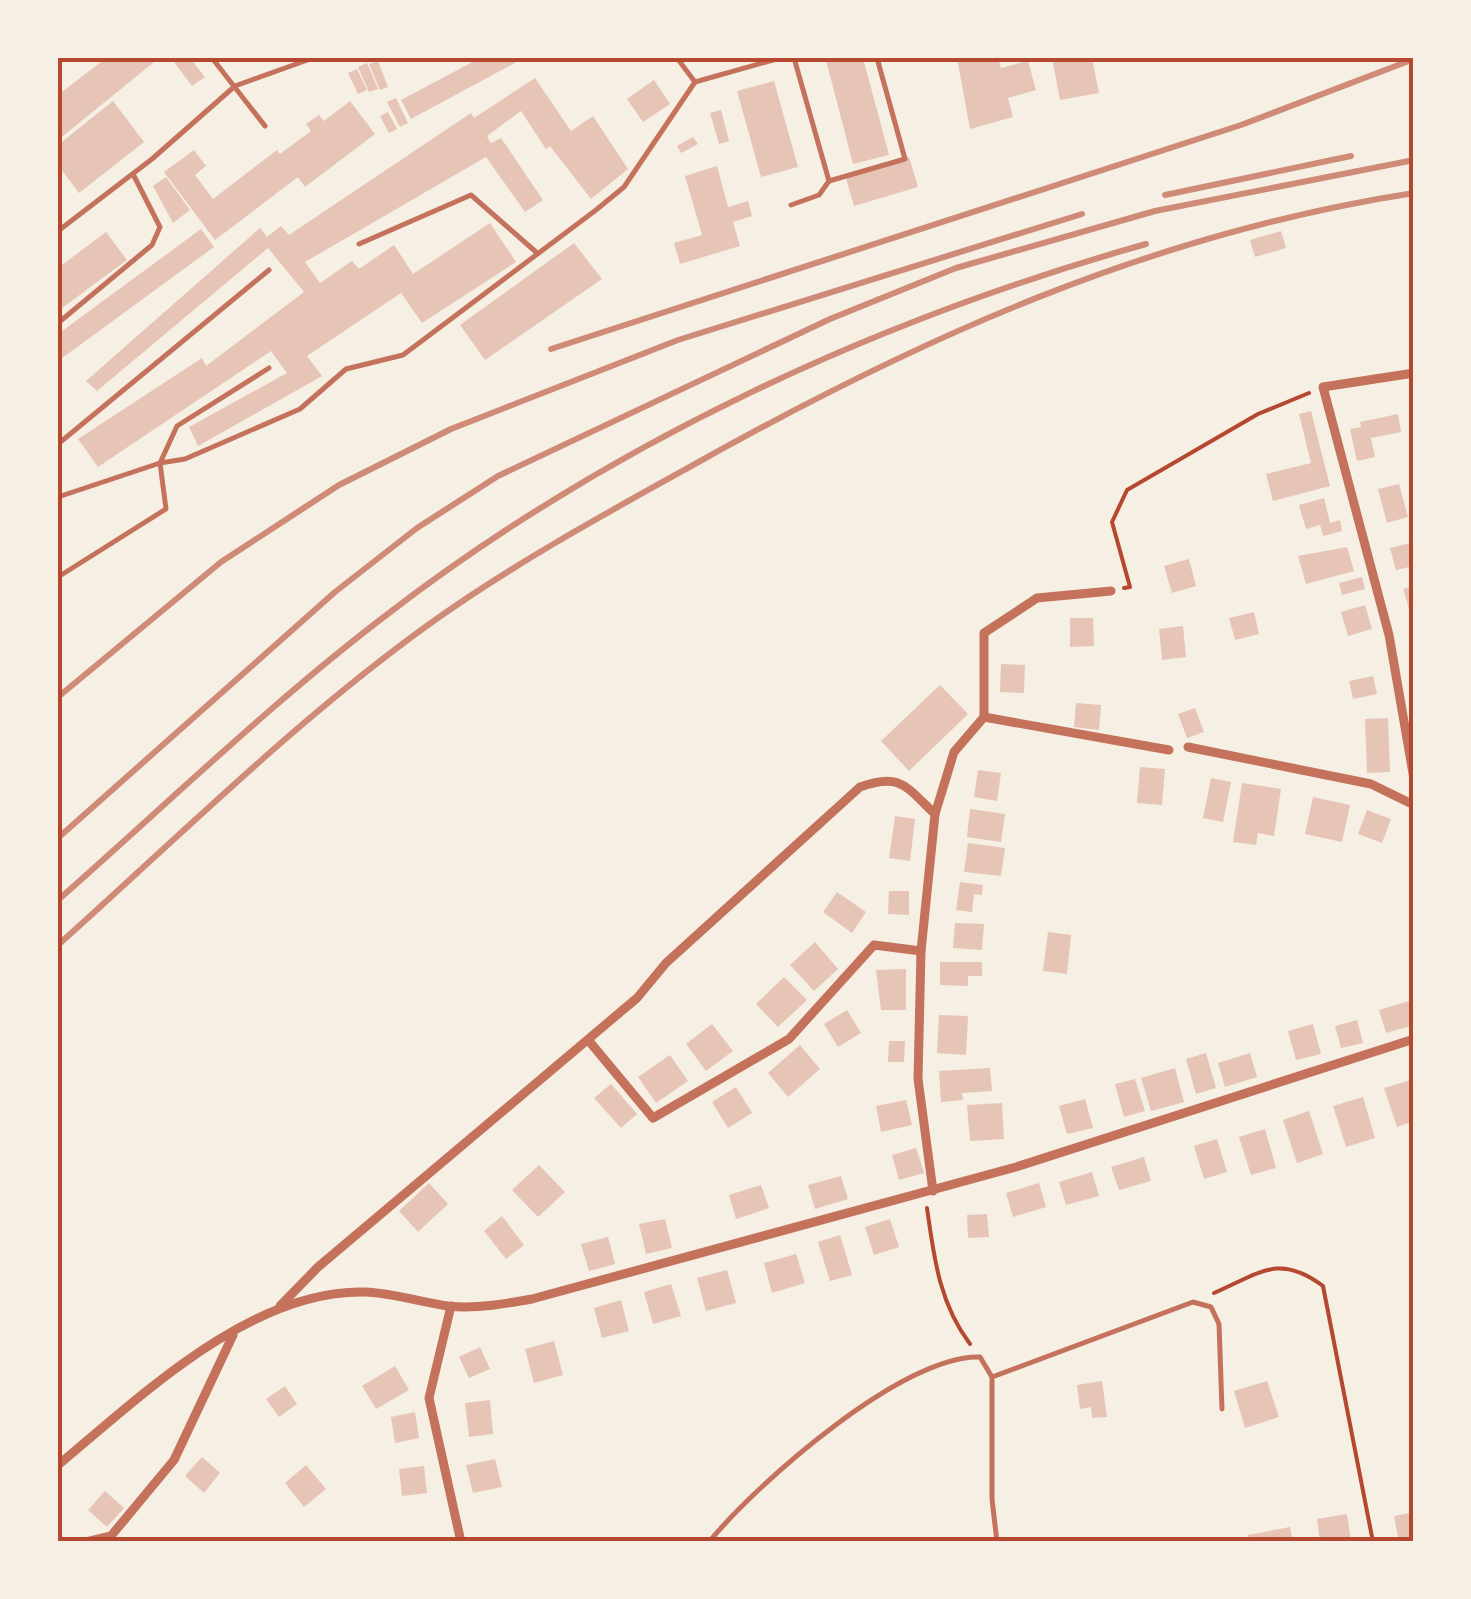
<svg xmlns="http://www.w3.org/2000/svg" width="1471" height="1599" viewBox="0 0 1471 1599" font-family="Bitter,serif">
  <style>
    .building { fill: #e6c5b7 }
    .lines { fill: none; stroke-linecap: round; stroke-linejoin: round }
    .path { stroke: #b5482f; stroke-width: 4 }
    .service { stroke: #c5725c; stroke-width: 5 }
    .minor { stroke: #c5725c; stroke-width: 9 }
    .rail { stroke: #cf8b77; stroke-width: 6 }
    .neatline { fill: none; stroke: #b5482f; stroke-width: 4 }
  </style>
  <rect width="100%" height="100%" fill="#f6efe4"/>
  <g class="building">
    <path d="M106,58H159L58,140V95Z"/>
    <path d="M171,58H190L205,77L192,86Z"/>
    <path d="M480,58H524L411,119L401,100Z"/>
    <path d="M863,58L889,155L853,164L826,60Z"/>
    <path d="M957,58H998L1001,68L1028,61L1036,90L1008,98L1013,117L970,129Z"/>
    <path d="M1052,58H1092L1099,93L1060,100Z"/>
    <path d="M378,61L388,87L380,90L369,64Z"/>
    <path d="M367,63L378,89L369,92L358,67Z"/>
    <path d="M357,69L367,90L358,94L348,73Z"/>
    <path d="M535,78L571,131L593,116L628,169L591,199L550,146L546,149L521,111L487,136L491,143L501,138L543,200L525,212L486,157L305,262L320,283L352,261L359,269L394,245L413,274L490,223L516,262L422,323L401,293L307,356L322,376L198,446L189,427L287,373L271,351L98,467L78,439L202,358L206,366L304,292L268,248L97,391L86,381L260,228L267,237L281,226L289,235L471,113L474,118Z"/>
    <path d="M654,80L670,104L643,122L627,99Z"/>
    <path d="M774,81L798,167L761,177L737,91Z"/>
    <path d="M396,98L408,123L400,127L387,102Z"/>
    <path d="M113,101L144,142L79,193L58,165V145Z"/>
    <path d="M350,101L375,134L305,187L298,177L215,240L164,172L194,150L206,166L195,175L213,199L277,150L280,154L311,131L306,124L319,115L324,121Z"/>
    <path d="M721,110L729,141L719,144L710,113Z"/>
    <path d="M388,112L397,129L389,133L380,116Z"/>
    <path d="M693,137L698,144L681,153L677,146Z"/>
    <path d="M909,157L918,187L854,206L845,175Z"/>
    <path d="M717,166L728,207L748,201L752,216L733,222L740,246L680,264L674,243L702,235L685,176Z"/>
    <path d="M166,177L190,210L173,223L153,186Z"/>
    <path d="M201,229L214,247L58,361V334Z"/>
    <path d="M1281,231L1286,248L1255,257L1250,240Z"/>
    <path d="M106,232L127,260L58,311V268Z"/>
    <path d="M574,243L602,279L485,360L460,325Z"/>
    <path d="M1311,411L1330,486L1273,501L1266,474L1311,463L1299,414Z"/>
    <path d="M1398,414L1401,432L1371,438L1375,457L1357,461L1350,429L1361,427L1360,422Z"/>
    <path d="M1399,484L1408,517L1387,523L1378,489Z"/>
    <path d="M1324,498L1330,523L1340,520L1342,531L1323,536L1320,525L1306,529L1299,505Z"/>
    <path d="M1414,542V566L1396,570L1390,548Z"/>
    <path d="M1347,547L1354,571L1306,584L1298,556Z"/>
    <path d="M1189,559L1196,586L1172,593L1164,566Z"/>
    <path d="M1362,577L1365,589L1342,595L1339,583Z"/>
    <path d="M1414,586V608L1409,609L1403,589Z"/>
    <path d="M1365,605L1372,629L1348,636L1341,612Z"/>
    <path d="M1254,612L1259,634L1235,640L1229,618Z"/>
    <path d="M1070,618H1093L1094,646L1070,647Z"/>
    <path d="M1183,626L1186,657L1162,660L1159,629Z"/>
    <path d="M1001,664L1025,665L1024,693L1000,692Z"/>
    <path d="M1373,676L1377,694L1353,699L1349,681Z"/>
    <path d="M940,685L968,714L909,771L881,741Z"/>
    <path d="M1076,703L1101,705L1099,730L1074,727Z"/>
    <path d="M1195,708L1204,732L1187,738L1178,714Z"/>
    <path d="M1388,718L1390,772L1367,773L1365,719Z"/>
    <path d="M1140,767L1165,769L1162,805L1137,803Z"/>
    <path d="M978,770L1001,773L997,801L974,797Z"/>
    <path d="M1211,778L1231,782L1223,822L1203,818Z"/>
    <path d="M1242,783L1281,789L1274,836L1258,833L1256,845L1233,842Z"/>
    <path d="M1313,797L1350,805L1342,842L1305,834Z"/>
    <path d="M970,809L1005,814L1001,842L967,837Z"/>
    <path d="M1367,810L1391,819L1382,843L1358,834Z"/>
    <path d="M895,816L915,819L910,861L889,858Z"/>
    <path d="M968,843L1005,848L1001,876L964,872Z"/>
    <path d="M960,882L983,885L982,895L974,894L972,912L956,910Z"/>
    <path d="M889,891H909V915L888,914Z"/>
    <path d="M837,892L866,912L852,933L823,912Z"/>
    <path d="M955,923L984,924L982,950L953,948Z"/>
    <path d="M1048,932L1071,935L1067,974L1043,971Z"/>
    <path d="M815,942L838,969L814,991L790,965Z"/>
    <path d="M940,962H982V976H968V986L940,985Z"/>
    <path d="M906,969V1010H881L876,970Z"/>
    <path d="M784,977L807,1000L778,1027L756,1004Z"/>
    <path d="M1412,1000L1414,1025L1386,1033L1379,1010Z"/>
    <path d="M847,1010L861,1033L838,1047L824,1024Z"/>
    <path d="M939,1015L968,1016L966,1055L937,1053Z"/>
    <path d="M1357,1020L1363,1043L1341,1048L1335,1026Z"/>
    <path d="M712,1024L733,1051L706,1071L686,1044Z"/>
    <path d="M1313,1024L1321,1054L1296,1060L1288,1031Z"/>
    <path d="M889,1041H905L904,1062H888Z"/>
    <path d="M800,1045L820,1069L788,1097L768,1073Z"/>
    <path d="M1206,1053L1216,1088L1196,1094L1186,1059Z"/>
    <path d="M1250,1053L1257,1077L1225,1087L1218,1063Z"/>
    <path d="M670,1055L688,1081L656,1103L638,1077Z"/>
    <path d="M990,1068L992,1091L962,1093L963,1100L941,1102L939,1071Z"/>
    <path d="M1175,1068L1184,1102L1151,1111L1141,1078Z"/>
    <path d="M1135,1079L1145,1111L1124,1117L1115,1084Z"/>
    <path d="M1414,1079V1121L1397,1127L1384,1088Z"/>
    <path d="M611,1084L637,1114L621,1128L594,1098Z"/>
    <path d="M736,1087L752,1113L728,1128L712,1102Z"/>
    <path d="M1363,1097L1375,1138L1346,1147L1333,1106Z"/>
    <path d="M1085,1099L1093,1128L1067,1134L1059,1106Z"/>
    <path d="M906,1100L912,1125L881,1132L876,1106Z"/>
    <path d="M1002,1103L1004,1139L970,1141L967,1105Z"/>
    <path d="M1309,1111L1323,1154L1297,1163L1283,1120Z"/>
    <path d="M1265,1129L1276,1168L1251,1175L1239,1137Z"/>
    <path d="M1217,1139L1227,1172L1204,1179L1194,1146Z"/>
    <path d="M916,1148L924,1173L899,1180L892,1155Z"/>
    <path d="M1144,1157L1151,1181L1119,1190L1111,1167Z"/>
    <path d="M539,1165L565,1192L538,1217L512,1190Z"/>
    <path d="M1092,1172L1099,1196L1066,1205L1059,1182Z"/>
    <path d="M841,1176L848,1199L815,1209L808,1185Z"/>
    <path d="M429,1183L448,1204L418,1232L399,1211Z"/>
    <path d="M1039,1183L1046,1207L1013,1217L1006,1193Z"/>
    <path d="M761,1185L769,1208L736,1219L729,1195Z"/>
    <path d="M987,1214L989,1237L968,1238L967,1215Z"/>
    <path d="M502,1216L524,1245L506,1259L484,1231Z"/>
    <path d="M665,1219L672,1248L646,1254L639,1224Z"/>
    <path d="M890,1219L899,1247L874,1255L865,1227Z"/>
    <path d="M840,1235L852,1275L830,1281L818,1242Z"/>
    <path d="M608,1237L615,1264L589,1271L581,1244Z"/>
    <path d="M796,1254L805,1283L772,1293L764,1263Z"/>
    <path d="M727,1270L736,1303L706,1311L697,1278Z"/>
    <path d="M671,1284L681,1316L653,1324L644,1292Z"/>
    <path d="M621,1300L629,1331L602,1338L594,1308Z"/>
    <path d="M554,1341L563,1375L534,1383L525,1349Z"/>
    <path d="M480,1347L490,1369L469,1378L459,1357Z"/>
    <path d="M395,1366L409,1390L376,1409L362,1386Z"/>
    <path d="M1102,1381L1107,1417L1092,1418L1091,1407L1080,1409L1077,1385Z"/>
    <path d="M1267,1381L1279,1417L1245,1428L1234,1391Z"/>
    <path d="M285,1386L297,1404L279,1417L266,1399Z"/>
    <path d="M490,1400L493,1434L469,1437L465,1403Z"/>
    <path d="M415,1412L419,1438L395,1443L391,1417Z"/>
    <path d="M202,1457L220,1473L204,1493L185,1476Z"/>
    <path d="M495,1459L502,1487L473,1493L466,1465Z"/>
    <path d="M306,1465L326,1489L304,1507L285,1483Z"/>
    <path d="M424,1466L427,1493L402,1496L399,1469Z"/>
    <path d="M105,1491L124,1508L107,1527L88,1510Z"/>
    <path d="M1414,1512V1539L1399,1542L1394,1516Z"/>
    <path d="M1347,1514L1351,1542H1320L1317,1519Z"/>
    <path d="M1290,1527L1293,1542H1249L1248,1535Z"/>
  </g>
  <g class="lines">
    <g class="path">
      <path d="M1124,588L1130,587L1112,522L1127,490L1258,414L1309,393"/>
      <path d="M927,1208C934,1257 939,1303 970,1344"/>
      <path d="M1214,1293C1260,1273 1279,1253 1323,1286L1373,1542"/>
    </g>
    <g class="service">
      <path d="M212,58L265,126"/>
      <path d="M677,58L695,82L780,58"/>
      <path d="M829,181L905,159L877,58"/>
      <path d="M791,205L819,195L829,181L794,58"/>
      <path d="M58,231L152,159L235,86L313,58"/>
      <path d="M359,244L471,195L536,252"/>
      <path d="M58,323L152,245L160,227L133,174"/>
      <path d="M58,444L269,270"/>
      <path d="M58,497L160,463L177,426L269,368"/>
      <path d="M58,577L166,509L160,463L185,459L300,409L346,369L403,355L596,210L624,187L695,82"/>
      <path d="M992,1377L1193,1302L1211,1307L1219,1324L1222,1409"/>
      <path d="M709,1542C757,1483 904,1354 980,1357L992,1377V1499L997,1542"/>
    </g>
    <g class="minor">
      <path d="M1414,373L1323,387L1389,635L1414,779"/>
      <path d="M984,717V633L1037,598L1111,591"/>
      <path d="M1188,747L1371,784L1414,805"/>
      <path d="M589,1041L653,1118L789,1039L874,945L921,951"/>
      <path d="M933,1191L918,1079L921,951L935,814L954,752L984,717L1169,750"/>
      <path d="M280,1306L318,1267L637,998L666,963L860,787C901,772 906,787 935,814"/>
      <path d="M451,1306L429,1398L461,1542"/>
      <path d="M58,1465C140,1397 251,1289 365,1292C393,1293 420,1302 448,1306C476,1309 504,1304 532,1299L1016,1167L1414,1039"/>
      <path d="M86,1542L111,1536L174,1460L233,1335"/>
    </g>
    <g class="rail">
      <path d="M1165,195L1351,156"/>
      <path d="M551,349L1241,125L1414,59"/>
      <path d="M58,697L221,562L339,485L451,429L678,340L1082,214"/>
      <path d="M58,838L335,592L417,528L498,476L830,319L956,268L1155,211L1414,160"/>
      <path d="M58,900C167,804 273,701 389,613C612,442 876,320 1146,244"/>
      <path d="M58,945C181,835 300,716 435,620C514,564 601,516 686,469C917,339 1149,234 1414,193"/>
    </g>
  </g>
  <rect width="1471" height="1599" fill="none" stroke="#f6efe4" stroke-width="120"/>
  <rect x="60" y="60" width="1351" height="1479" class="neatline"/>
</svg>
